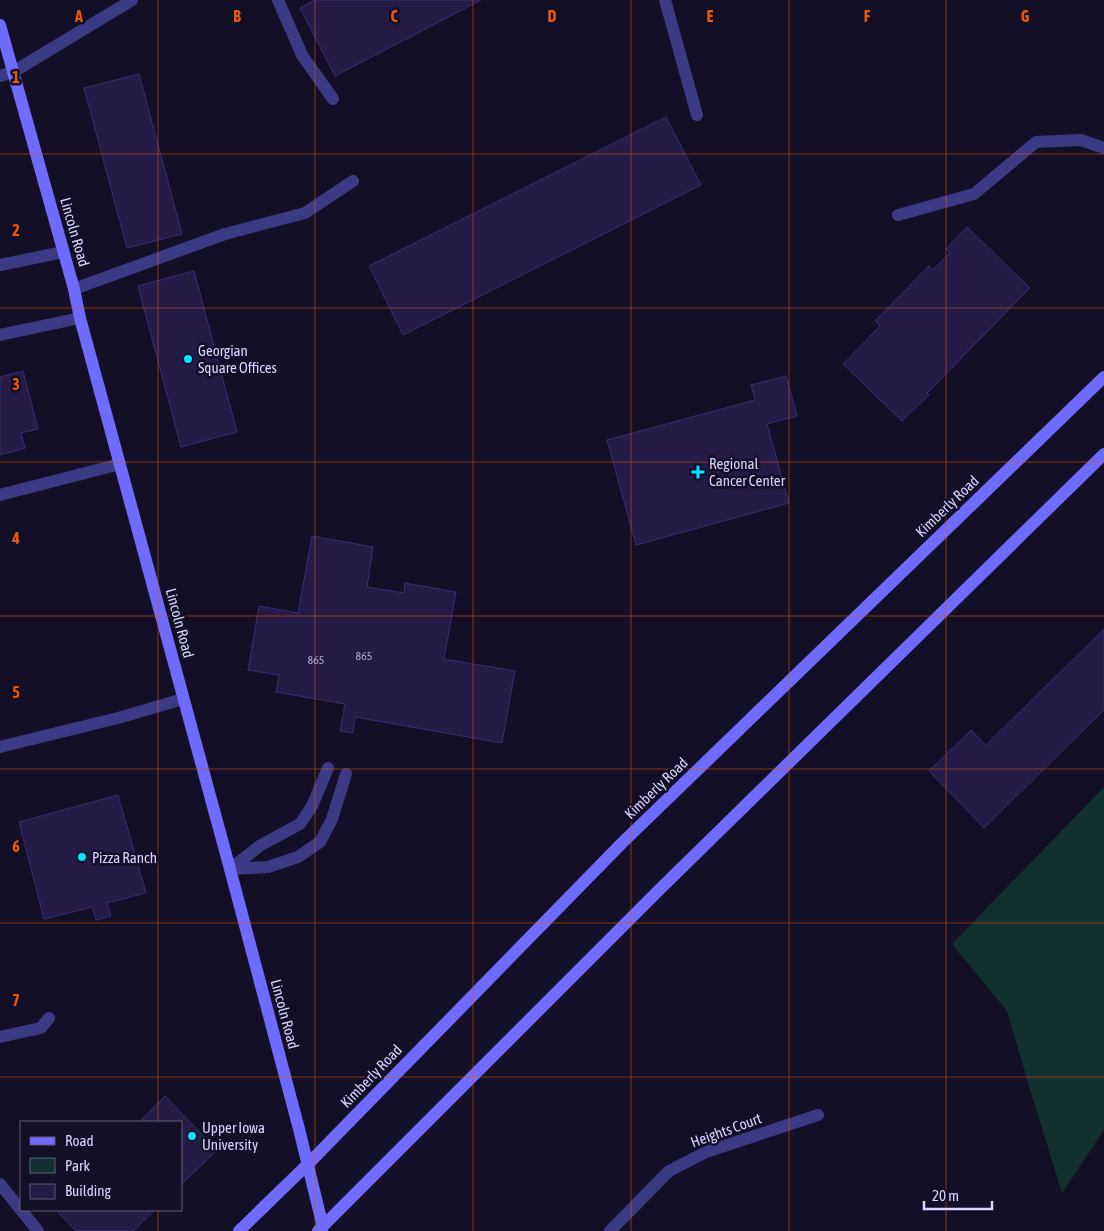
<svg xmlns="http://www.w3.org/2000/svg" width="1104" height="1231" viewBox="0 0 1104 1231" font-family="'Asap Condensed',sans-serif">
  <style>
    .green { fill: #12302f }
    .building { fill: #241b47; stroke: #3b2d73 }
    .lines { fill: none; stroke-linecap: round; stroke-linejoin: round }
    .lane { stroke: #3d3a85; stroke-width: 12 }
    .street { stroke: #3d3a85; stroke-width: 12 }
    .secondary { stroke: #6f6bff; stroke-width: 12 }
    .grid { fill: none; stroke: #e8590c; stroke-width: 1; stroke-opacity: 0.55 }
    .poi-dot { fill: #00e5ff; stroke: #130f26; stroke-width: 2 }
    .labels { text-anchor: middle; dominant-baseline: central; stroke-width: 5; stroke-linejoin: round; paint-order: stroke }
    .number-label { font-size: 12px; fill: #aca6d1 }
    .street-label { font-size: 15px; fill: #d9d4ff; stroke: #130f26 }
    .poi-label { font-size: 15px; fill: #d9d4ff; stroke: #130f26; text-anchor: start }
    .grid-label { font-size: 16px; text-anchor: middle; font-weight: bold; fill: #e8590c; stroke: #130f26; stroke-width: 5; stroke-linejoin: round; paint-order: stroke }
  </style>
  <rect width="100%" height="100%" fill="#130f26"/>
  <path class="green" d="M1104,787V1130L1062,1193L1031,1093L1007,1011L952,944Z"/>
  <g class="building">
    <path d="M315,0H481L335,76L300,8Z"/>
    <path d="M139,74L182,234L127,248L84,88Z"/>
    <path d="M666,117L701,185L403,335L369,266Z"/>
    <path d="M967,227L1030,288L927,393L929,395L902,421L843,364L880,326L875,321L929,266L933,270L950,253L946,249Z"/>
    <path d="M194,271L237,432L181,447L138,286Z"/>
    <path d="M23,371L38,429L21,433L25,448L0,455V377Z"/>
    <path d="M786,376L797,416L767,424L789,503L636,545L607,440L755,400L751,385Z"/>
    <path d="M312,536L373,547L367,587L404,593L405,583L456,592L444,659L515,671L502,743L355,717L353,733L340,731L345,704L276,692L279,675L248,670L259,606L298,613Z"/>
    <path d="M1104,629V710L984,828L929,771L971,730L986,745Z"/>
    <path d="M118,795L146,893L107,903L111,916L96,920L92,907L44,919L19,822Z"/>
    <path d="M165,1096L217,1150L181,1185V1122H139Z"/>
    <path d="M56,1210H155L133,1231H76Z"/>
  </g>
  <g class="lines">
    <g class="lane">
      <path d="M278,0L302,55L333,99"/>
      <path d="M665,0L697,115"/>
      <path d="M0,76L13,72"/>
      <path d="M898,215L974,194L1036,142L1081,140L1104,148"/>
      <path d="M0,265L63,252"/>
      <path d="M74,289L225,234L305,213L353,181"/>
      <path d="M0,335L80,318"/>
      <path d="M0,495L120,464"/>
      <path d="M0,747L118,718L183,699"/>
      <path d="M230,869L268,867L298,857L320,842L332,819L346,774"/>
      <path d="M230,869L261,845L300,824L312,806L328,768"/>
      <path d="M0,1037L41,1028L49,1018"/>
      <path d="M0,1184L38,1231"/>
    </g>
    <g class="street">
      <path d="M13,72L132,0"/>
      <path d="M610,1231L669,1171L706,1152L818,1115"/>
    </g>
    <g class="secondary">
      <path d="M0,25L74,289L80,318L230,869L299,1129L323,1227"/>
      <path d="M239,1231L308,1164L622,843L1104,377"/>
      <path d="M318,1231L660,889L1104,454"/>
    </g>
  </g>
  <path class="grid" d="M158,0V1122M315,0V1231M473,0V1231M631,0V1231M789,0V1231M946,0V1231M0,154H1104M0,308H1104M0,462H1104M0,616H1104M0,769H1104M0,923H1104M0,1077H1104M158,1210V1231"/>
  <g class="poi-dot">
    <circle cx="188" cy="359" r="5"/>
    <path d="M695.5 464.5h5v5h5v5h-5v5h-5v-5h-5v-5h5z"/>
    <circle cx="82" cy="857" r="5"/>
    <circle cx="192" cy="1136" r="5"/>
  </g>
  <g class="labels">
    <g class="number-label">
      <text x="364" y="656">865</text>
      <text x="316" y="660">865</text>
    </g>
    <g class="street-label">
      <text transform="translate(75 232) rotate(74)">Lincoln Road</text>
      <text transform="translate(947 506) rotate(-44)">Kimberly Road</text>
      <text transform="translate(180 623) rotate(75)">Lincoln Road</text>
      <text transform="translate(656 788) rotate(-44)">Kimberly Road</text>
      <text transform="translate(285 1014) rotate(75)">Lincoln Road</text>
      <text transform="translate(371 1076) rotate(-46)">Kimberly Road</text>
      <text transform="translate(726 1130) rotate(-20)">Heights Court</text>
    </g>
    <g class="poi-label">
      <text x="198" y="350">Georgian<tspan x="198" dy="17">Square Offices</tspan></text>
      <text x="709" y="463">Regional<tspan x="709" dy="17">Cancer Center</tspan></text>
      <text x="92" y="857">Pizza Ranch</text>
      <text x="202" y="1127">Upper Iowa<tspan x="202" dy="17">University</tspan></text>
    </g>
  </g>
  <g class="grid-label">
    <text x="79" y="22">A</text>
    <text x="237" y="22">B</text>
    <text x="394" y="22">C</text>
    <text x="552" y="22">D</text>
    <text x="710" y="22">E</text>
    <text x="867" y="22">F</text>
    <text x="1025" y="22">G</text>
    <text x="16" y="83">1</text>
    <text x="16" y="236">2</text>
    <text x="16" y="390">3</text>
    <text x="16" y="544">4</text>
    <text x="16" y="698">5</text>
    <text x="16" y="852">6</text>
    <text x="16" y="1006">7</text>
  </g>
  <rect x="20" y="1121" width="162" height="90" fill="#130f26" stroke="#625e7d"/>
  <rect x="30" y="1137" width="25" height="8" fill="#6f6bff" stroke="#625e7d"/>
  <text x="65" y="1146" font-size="15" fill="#d9d4ff">Road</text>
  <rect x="30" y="1158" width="25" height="15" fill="#12302f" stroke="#625e7d"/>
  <text x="65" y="1171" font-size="15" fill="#d9d4ff">Park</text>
  <rect x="30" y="1184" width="25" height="15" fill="#241b47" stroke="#625e7d"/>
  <text x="65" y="1196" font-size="15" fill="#d9d4ff">Building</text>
  <path d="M924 1201v8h68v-8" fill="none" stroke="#d9d4ff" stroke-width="2.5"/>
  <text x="932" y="1201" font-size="15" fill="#d9d4ff" stroke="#130f26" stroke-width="4" paint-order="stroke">20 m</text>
</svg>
